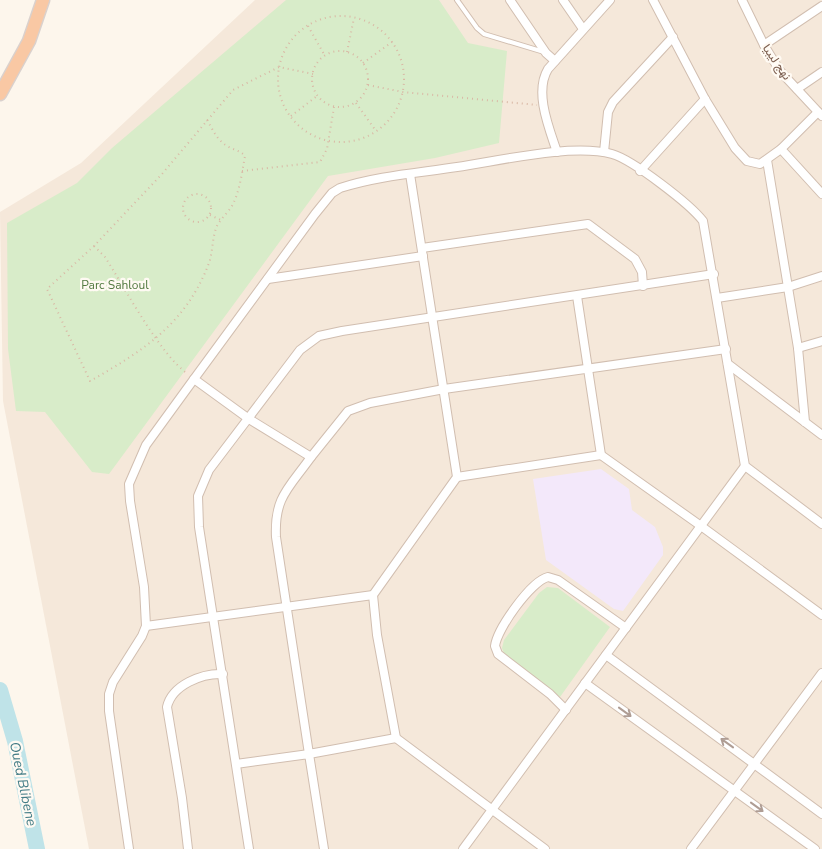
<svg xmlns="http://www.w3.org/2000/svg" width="822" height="849" viewBox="0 0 822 849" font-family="'Nunito Sans',Vazirmatn,sans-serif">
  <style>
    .residential { fill: #f5e8da }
    .education { fill: #f3e8fa }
    .green { fill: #d8ecc9 }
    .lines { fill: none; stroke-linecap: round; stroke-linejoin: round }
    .river { stroke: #bfe3e8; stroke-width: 16 }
    .service-casing { stroke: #d1beb0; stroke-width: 6 }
    .minor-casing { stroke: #d1beb0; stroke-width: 10 }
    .trunk-casing { stroke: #dad1cd; stroke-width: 15 }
    .path { stroke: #d9b8a5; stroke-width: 2; stroke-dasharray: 1 4; stroke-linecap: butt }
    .service { stroke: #fff; stroke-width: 4 }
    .minor { stroke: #fff; stroke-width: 8 }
    .trunk { stroke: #f9c8a4; stroke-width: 12 }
    .oneway { stroke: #af9d94 }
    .labels { text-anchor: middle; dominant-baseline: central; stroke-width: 4.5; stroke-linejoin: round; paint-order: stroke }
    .street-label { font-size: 12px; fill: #7a5c4d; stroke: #fffaf3 }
    .park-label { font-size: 12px; fill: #537a41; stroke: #fffaf3 }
    .water-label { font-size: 14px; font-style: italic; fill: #437c86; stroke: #fffaf3 }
  </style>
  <rect width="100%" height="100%" fill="#fdf6ec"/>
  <path class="residential" d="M255,0H822V849H89L3,401L0,212L81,163Z"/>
  <path class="education" d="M601,469L629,489L632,510L655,527L663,547V555L623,611L614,609L546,560L533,479Z"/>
  <g class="green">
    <path d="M286,0H439L468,43L507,51L499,143L435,158L328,176L109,474L92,472L45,412L16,411L8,349L7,223L77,183L112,148Z"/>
    <path d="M547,587L558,588L610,627L560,697L505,656L502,648L504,640L539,593Z"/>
  </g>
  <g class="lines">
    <path class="river" d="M0,690L15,741L37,849"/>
    <g class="service-casing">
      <path id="service" d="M457,0L477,28L484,34L544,52"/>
    </g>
    <g class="minor-casing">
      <g id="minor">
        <path d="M510,0L546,53L555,61"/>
        <path d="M563,0L583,29"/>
        <path d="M653,0L705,99L735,148L747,161L760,164L781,149"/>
        <path d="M742,0L764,45L780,71L822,116"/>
        <path d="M764,45L822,6"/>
        <path d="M797,89L822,72"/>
        <path d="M818,112L781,149L822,194"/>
        <path d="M557,152C549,128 534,92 548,69L610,0"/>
        <path d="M604,152L608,112L613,102L673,37"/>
        <path d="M767,160L798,348L822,341"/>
        <path d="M640,171L705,99"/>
        <path d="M410,174L457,477L373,595L377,635L396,738L545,849"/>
        <path d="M422,248L588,224L635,259L642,272L643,286"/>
        <path d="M268,279L423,256"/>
        <path d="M577,296L601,455L701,526L822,615"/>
        <path d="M717,298L788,287L822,276"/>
        <path d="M798,348L805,422"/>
        <path d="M728,364L822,435"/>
        <path d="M311,457L348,411L370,403L444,389L726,349"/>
        <path d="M457,477L601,455"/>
        <path d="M146,626L373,595"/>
        <path d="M606,655L822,814"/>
        <path d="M585,683L815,849"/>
        <path d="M566,710L550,694L498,654L495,646C497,629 531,581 548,577L558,580L626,628"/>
        <path d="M396,738L309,754L276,537C274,497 289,488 311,457L249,419L194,379L315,214L332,193L340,188C377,176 418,173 457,167C499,161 572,143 612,154C633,160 690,204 703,221L745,466L822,524"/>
        <path d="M236,764L309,754L324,849"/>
        <path d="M129,849L109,711V694L113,682L142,636L146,626L144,587L130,501L129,484L146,445L194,379"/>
        <path d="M188,849L182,798L167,707C172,685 202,673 223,674"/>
        <path d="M249,849L199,527L198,496L209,470L300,350L319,336L342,331L714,274"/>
        <path d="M463,849L745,466"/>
        <path d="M691,849L822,673"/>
      </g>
    </g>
    <g class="trunk-casing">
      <path id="trunk" d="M0,94L29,41L43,0"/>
    </g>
    <g class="path">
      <circle cx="341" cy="79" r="63"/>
      <path d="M308,26L325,56"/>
      <circle cx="340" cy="79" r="28"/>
      <path d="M347,52L354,18"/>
      <path d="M363,63L392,42"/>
      <path d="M368,85L403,92L537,105"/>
      <path d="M356,103L376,131"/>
      <path d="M291,116L317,96"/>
      <path d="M207,120C213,130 217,140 227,146C233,150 240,150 245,156C242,172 240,190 233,204C229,212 221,218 217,226C212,237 213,252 209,263C186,324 143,351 90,381L47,289L94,246L162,174L233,90L279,67L313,74"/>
      <path d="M242,171L320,162L327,149L334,107"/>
      <circle cx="197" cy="208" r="14"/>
      <path d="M210,215L221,220"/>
      <path d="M94,246L105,257C125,288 160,355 188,374"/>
    </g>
    <use href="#service" class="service"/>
    <use href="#minor" class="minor"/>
    <use href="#trunk" class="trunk"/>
  </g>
  <defs><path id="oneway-shaft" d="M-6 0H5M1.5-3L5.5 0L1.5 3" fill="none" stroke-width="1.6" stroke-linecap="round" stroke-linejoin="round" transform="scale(1.25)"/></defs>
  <g class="oneway">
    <use href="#oneway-shaft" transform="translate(625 712) rotate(36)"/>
    <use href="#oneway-shaft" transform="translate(727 743) rotate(-144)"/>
    <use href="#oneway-shaft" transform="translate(757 807) rotate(36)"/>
  </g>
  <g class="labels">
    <g class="street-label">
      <text transform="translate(777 62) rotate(55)">نهج ليبيا</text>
    </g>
    <g class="park-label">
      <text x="115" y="285">Parc Sahloul</text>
    </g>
    <g class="water-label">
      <text transform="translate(23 784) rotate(78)">Oued Blibene</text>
    </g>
  </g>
</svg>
